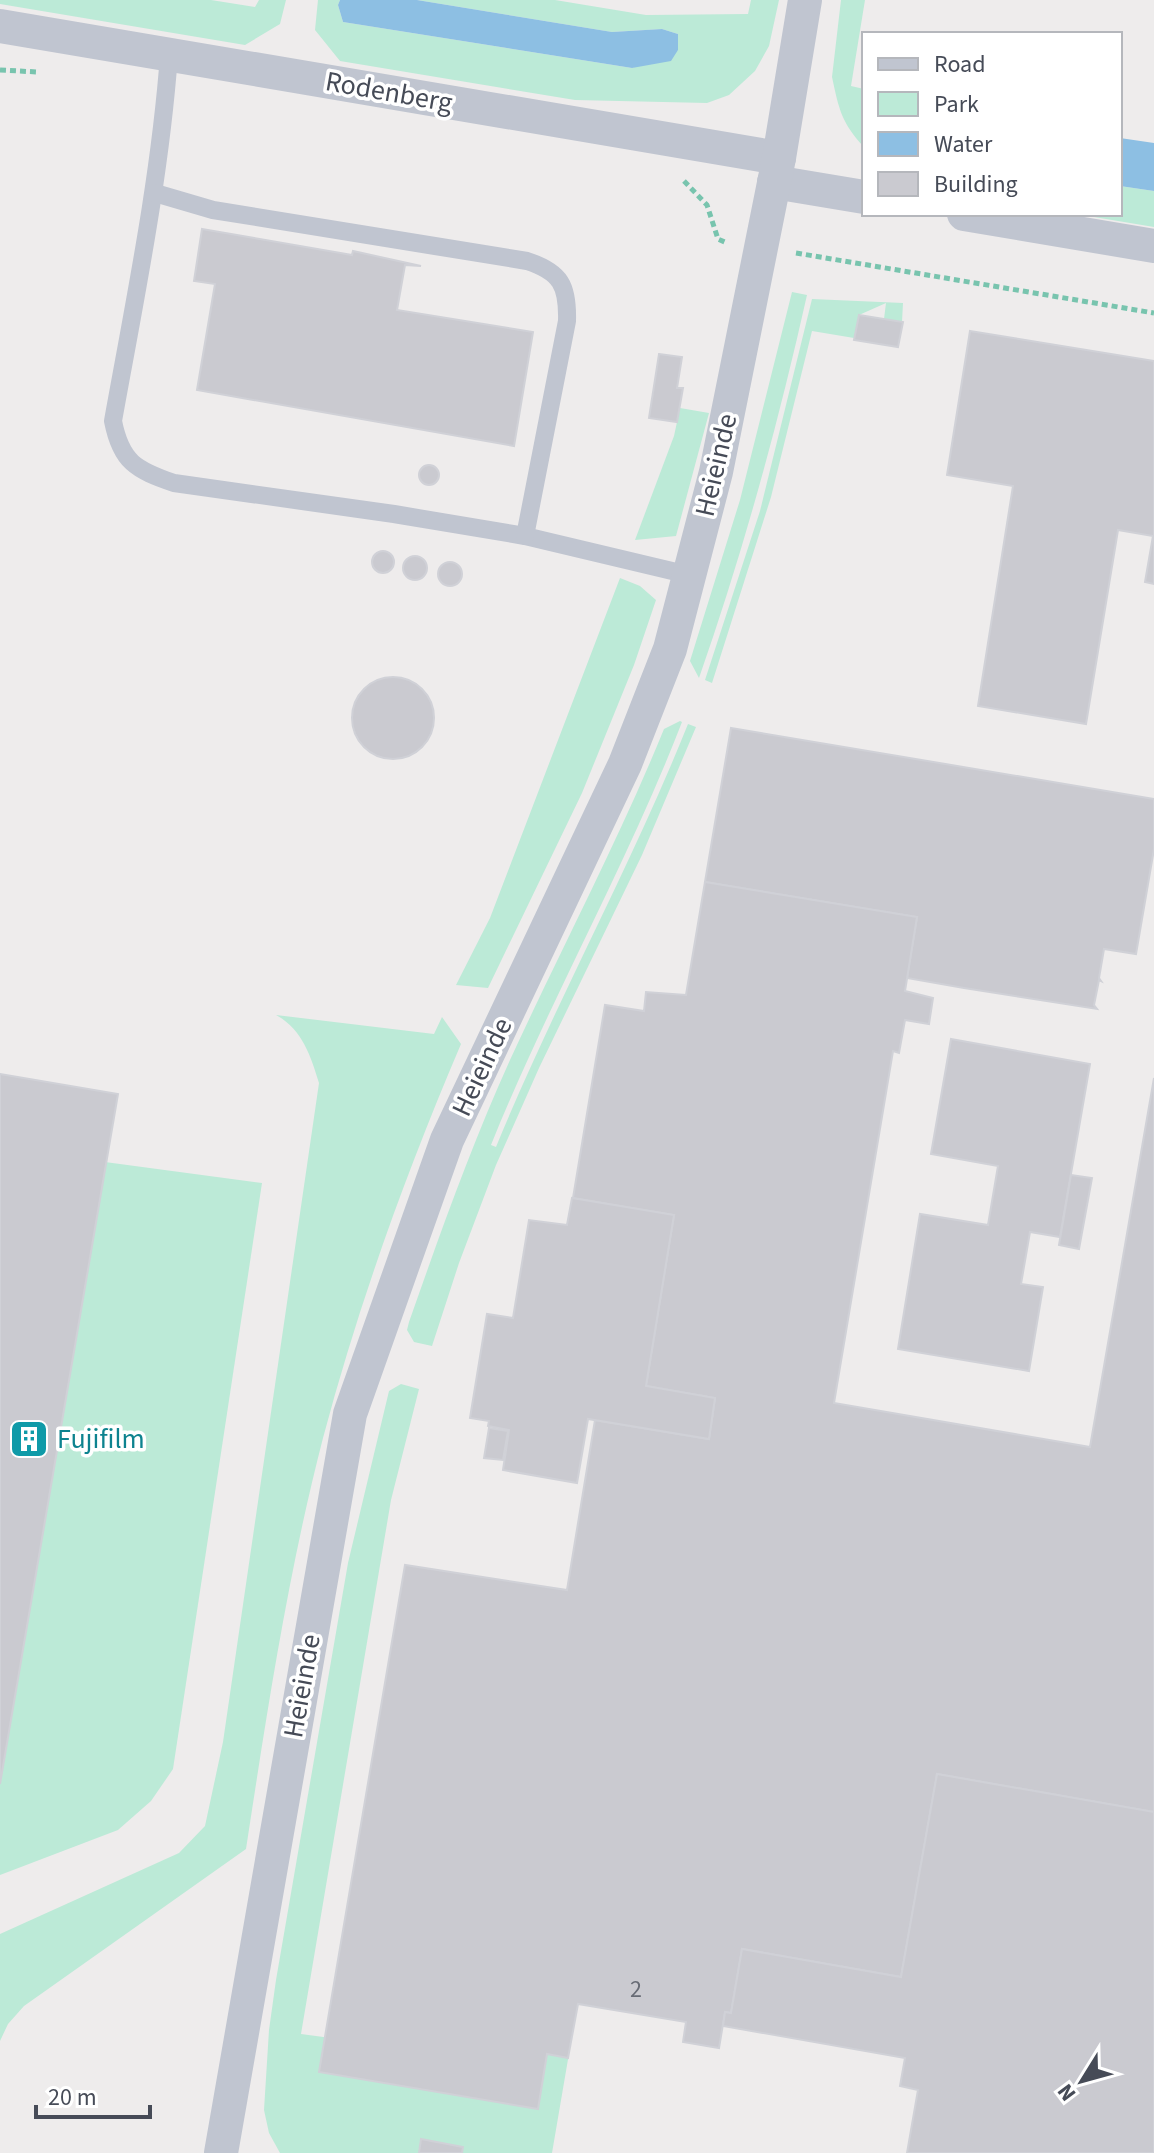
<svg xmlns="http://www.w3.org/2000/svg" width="1154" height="2153" viewBox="0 0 1154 2153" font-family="'Source Sans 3',sans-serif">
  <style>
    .green { fill: #bcead7 }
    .water { fill: #8dbfe3 }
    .building { fill: #cacad0; stroke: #d0d1d7; stroke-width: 2 }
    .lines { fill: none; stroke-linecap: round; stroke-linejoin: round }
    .path { stroke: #78c4ae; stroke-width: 5; stroke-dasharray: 6 4; stroke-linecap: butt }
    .service { stroke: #c0c5d0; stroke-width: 18 }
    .minor { stroke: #c0c5d0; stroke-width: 34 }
    .labels { text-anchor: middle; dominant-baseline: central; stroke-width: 7; stroke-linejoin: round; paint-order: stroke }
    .number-label { font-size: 24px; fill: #676b75 }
    .street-label { font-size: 28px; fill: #464b57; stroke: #fff }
    .culture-label { font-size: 28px; fill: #0d838f; stroke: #fff; text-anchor: start }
  </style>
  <rect width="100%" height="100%" fill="#eeecec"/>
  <g class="green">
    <path d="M0,0H211L255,7L259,0H286L280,24L245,45L0,4Z"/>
    <path d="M318,0H340L338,5L343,22L632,68L678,50V34L662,29L612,32L417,0H555L646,15L748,14L751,0H779L769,46L755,71L729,95L707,103L575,100L340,61L315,30Z"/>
    <path d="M841,0H865L851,86L864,89V147C841,122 839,109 832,77Z"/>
    <path d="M1120,186L1154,191V227L1076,214H1120Z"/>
    <path d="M792,292L807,295C778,425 743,552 699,678L690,661L740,500Z"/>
    <path d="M812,299L903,303L902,322L884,319L886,303L859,315L854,338L812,331L771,497L712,683L705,680L760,511Z"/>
    <path d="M680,408L709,413L676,536L635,540L674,436Z"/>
    <path d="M620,578L640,586L656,600L634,665L582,793L488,988L456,985L490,918Z"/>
    <path d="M680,721L682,722C626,867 549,1001 491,1145L496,1147C555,1003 630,869 688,724L696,727L642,855L539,1068L496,1165L459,1263L432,1346L414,1342L407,1330L409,1322C440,1234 471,1146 510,1060C561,949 618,842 664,729Z"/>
    <path d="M276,1015L434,1034L442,1017L461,1044C406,1173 359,1303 323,1438C288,1573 267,1712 246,1849L24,2006L8,2024L0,2041V1934L179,1853L205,1826L223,1742L319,1083C311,1056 302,1029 276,1015Z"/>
    <path d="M105,1162L262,1183L173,1769L151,1801L118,1830L0,1875V1779Z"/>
    <path d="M401,1384L419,1389L391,1500L301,2034L435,2052L579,1995L552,2153H280L269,2133L264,2110L269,2030L276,1980L348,1563L389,1391Z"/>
  </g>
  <g class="water">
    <path d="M340,0H417L612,32L662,29L678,34V50L671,61L632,68L343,22L338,5Z"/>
    <path d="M1120,138L1154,143V191L1120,186Z"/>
  </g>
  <g class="building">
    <path d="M202,229L352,255L353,251L421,266L405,265L397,310L533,332L514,446L197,390L215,284L194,281Z"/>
    <path d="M859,315L903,322L898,347L854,340Z"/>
    <path d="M970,331L1154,361V584L1145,582L1153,536L1118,530L1086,724L978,706L1013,486L947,475Z"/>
    <path d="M659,354L682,357L677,388H683L677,422L649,418Z"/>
    <circle cx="429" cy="475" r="10"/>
    <circle cx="383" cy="562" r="11"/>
    <circle cx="415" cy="568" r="12"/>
    <circle cx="450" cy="574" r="12"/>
    <circle cx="393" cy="718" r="41"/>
    <path d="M731,728L1154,799V849L1136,954L1104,949L1099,978L1101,981L1099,980L1094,1005L1097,1009L964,988L907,978L917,917L705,882Z"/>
    <path d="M705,882L917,917L905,991L933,998L929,1024L905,1020L899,1053L893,1051L834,1403L1090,1447L1154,1078V1812L937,1774L901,1977L742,1949L731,2013L725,2012L719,2048L683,2042L686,2022L578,2004L568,2058L547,2054L538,2109L319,2072L405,1565L567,1590L595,1420L709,1439L715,1398L646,1386L674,1215L573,1198L605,1005L644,1011L646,992L686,995Z"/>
    <path d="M951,1039L1090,1064L1060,1237L1030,1232L1021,1284L1043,1287L1029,1371L898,1349L920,1214L988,1225L998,1166L931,1154Z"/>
    <path d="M0,1074L118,1094L0,1784Z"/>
    <path d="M1071,1175L1092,1178L1079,1249L1059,1245Z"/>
    <path d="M572,1198L674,1215L646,1386L715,1398L709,1439L588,1419L577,1483L503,1470L509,1430L488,1426L489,1421L470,1418L487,1314L513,1318L529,1220L567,1225Z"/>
    <path d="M489,1428L508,1431L503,1460L484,1458Z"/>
    <path d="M937,1774L1154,1812V2153H907L918,2090L900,2086L905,2058L723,2026L725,2012L731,2013L742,1949L901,1977Z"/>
    <path d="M421,2139L463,2147L462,2153H419Z"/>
  </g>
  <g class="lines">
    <g class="path">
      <path d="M0,70L37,72"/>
      <path d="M684,181L707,205L718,239L727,243"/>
      <path d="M796,253L1154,313"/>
    </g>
    <g class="service">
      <path d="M169,55C160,178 135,299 113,421C121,462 136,470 174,483L394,514L525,536L689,575"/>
      <path d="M155,193L213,210L527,261C561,272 568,286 567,321L525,536"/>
    </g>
    <g class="minor">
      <path d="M0,26L779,158"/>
      <path d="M774,182L864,197"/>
      <path d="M964,214L1154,246"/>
      <path d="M221,2153L350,1414L447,1140L625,764L670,649L716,472L779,158L805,0"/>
    </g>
  </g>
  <defs>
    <g id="building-square" transform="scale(2)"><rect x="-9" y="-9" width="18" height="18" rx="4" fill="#0f9aa8" stroke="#fff"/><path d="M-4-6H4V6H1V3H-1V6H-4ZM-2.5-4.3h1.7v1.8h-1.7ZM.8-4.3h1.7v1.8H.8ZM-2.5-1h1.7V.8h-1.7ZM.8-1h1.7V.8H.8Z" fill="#fff"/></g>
  </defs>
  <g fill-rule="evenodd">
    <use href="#building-square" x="29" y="1439"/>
  </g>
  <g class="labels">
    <g class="number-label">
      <text x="636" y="1989">2</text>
    </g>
    <g class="street-label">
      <text transform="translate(389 92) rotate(10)">Rodenberg</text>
      <text transform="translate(716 465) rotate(-77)">Heieinde</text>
      <text transform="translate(482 1067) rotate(-65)">Heieinde</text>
      <text transform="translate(302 1686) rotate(-80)">Heieinde</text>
    </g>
    <g class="culture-label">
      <text x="57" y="1439">Fujifilm</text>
    </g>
  </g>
  <rect x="862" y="32" width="260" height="184" fill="#ffffff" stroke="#b5b7bc" stroke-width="2"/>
  <rect x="878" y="58" width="40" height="12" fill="#c0c5d0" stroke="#b5b7bc" stroke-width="2"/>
  <text x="934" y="72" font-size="24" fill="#464b57">Road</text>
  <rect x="878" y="92" width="40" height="24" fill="#bcead7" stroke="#b5b7bc" stroke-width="2"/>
  <text x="934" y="112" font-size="24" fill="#464b57">Park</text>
  <rect x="878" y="132" width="40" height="24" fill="#8dbfe3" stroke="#b5b7bc" stroke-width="2"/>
  <text x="934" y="152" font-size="24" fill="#464b57">Water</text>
  <rect x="878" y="172" width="40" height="24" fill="#cacad0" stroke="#b5b7bc" stroke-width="2"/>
  <text x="934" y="192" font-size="24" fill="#464b57">Building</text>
  <g transform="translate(1082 2081) rotate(233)" stroke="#ffffff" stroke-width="6" paint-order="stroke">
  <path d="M0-6L14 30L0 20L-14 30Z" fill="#464b57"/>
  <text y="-12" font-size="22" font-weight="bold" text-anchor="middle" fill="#464b57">N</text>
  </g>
  <path d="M36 2105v12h114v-12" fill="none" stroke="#464b57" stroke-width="4"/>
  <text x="48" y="2105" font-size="24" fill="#464b57" stroke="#ffffff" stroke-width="6" paint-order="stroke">20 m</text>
</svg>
